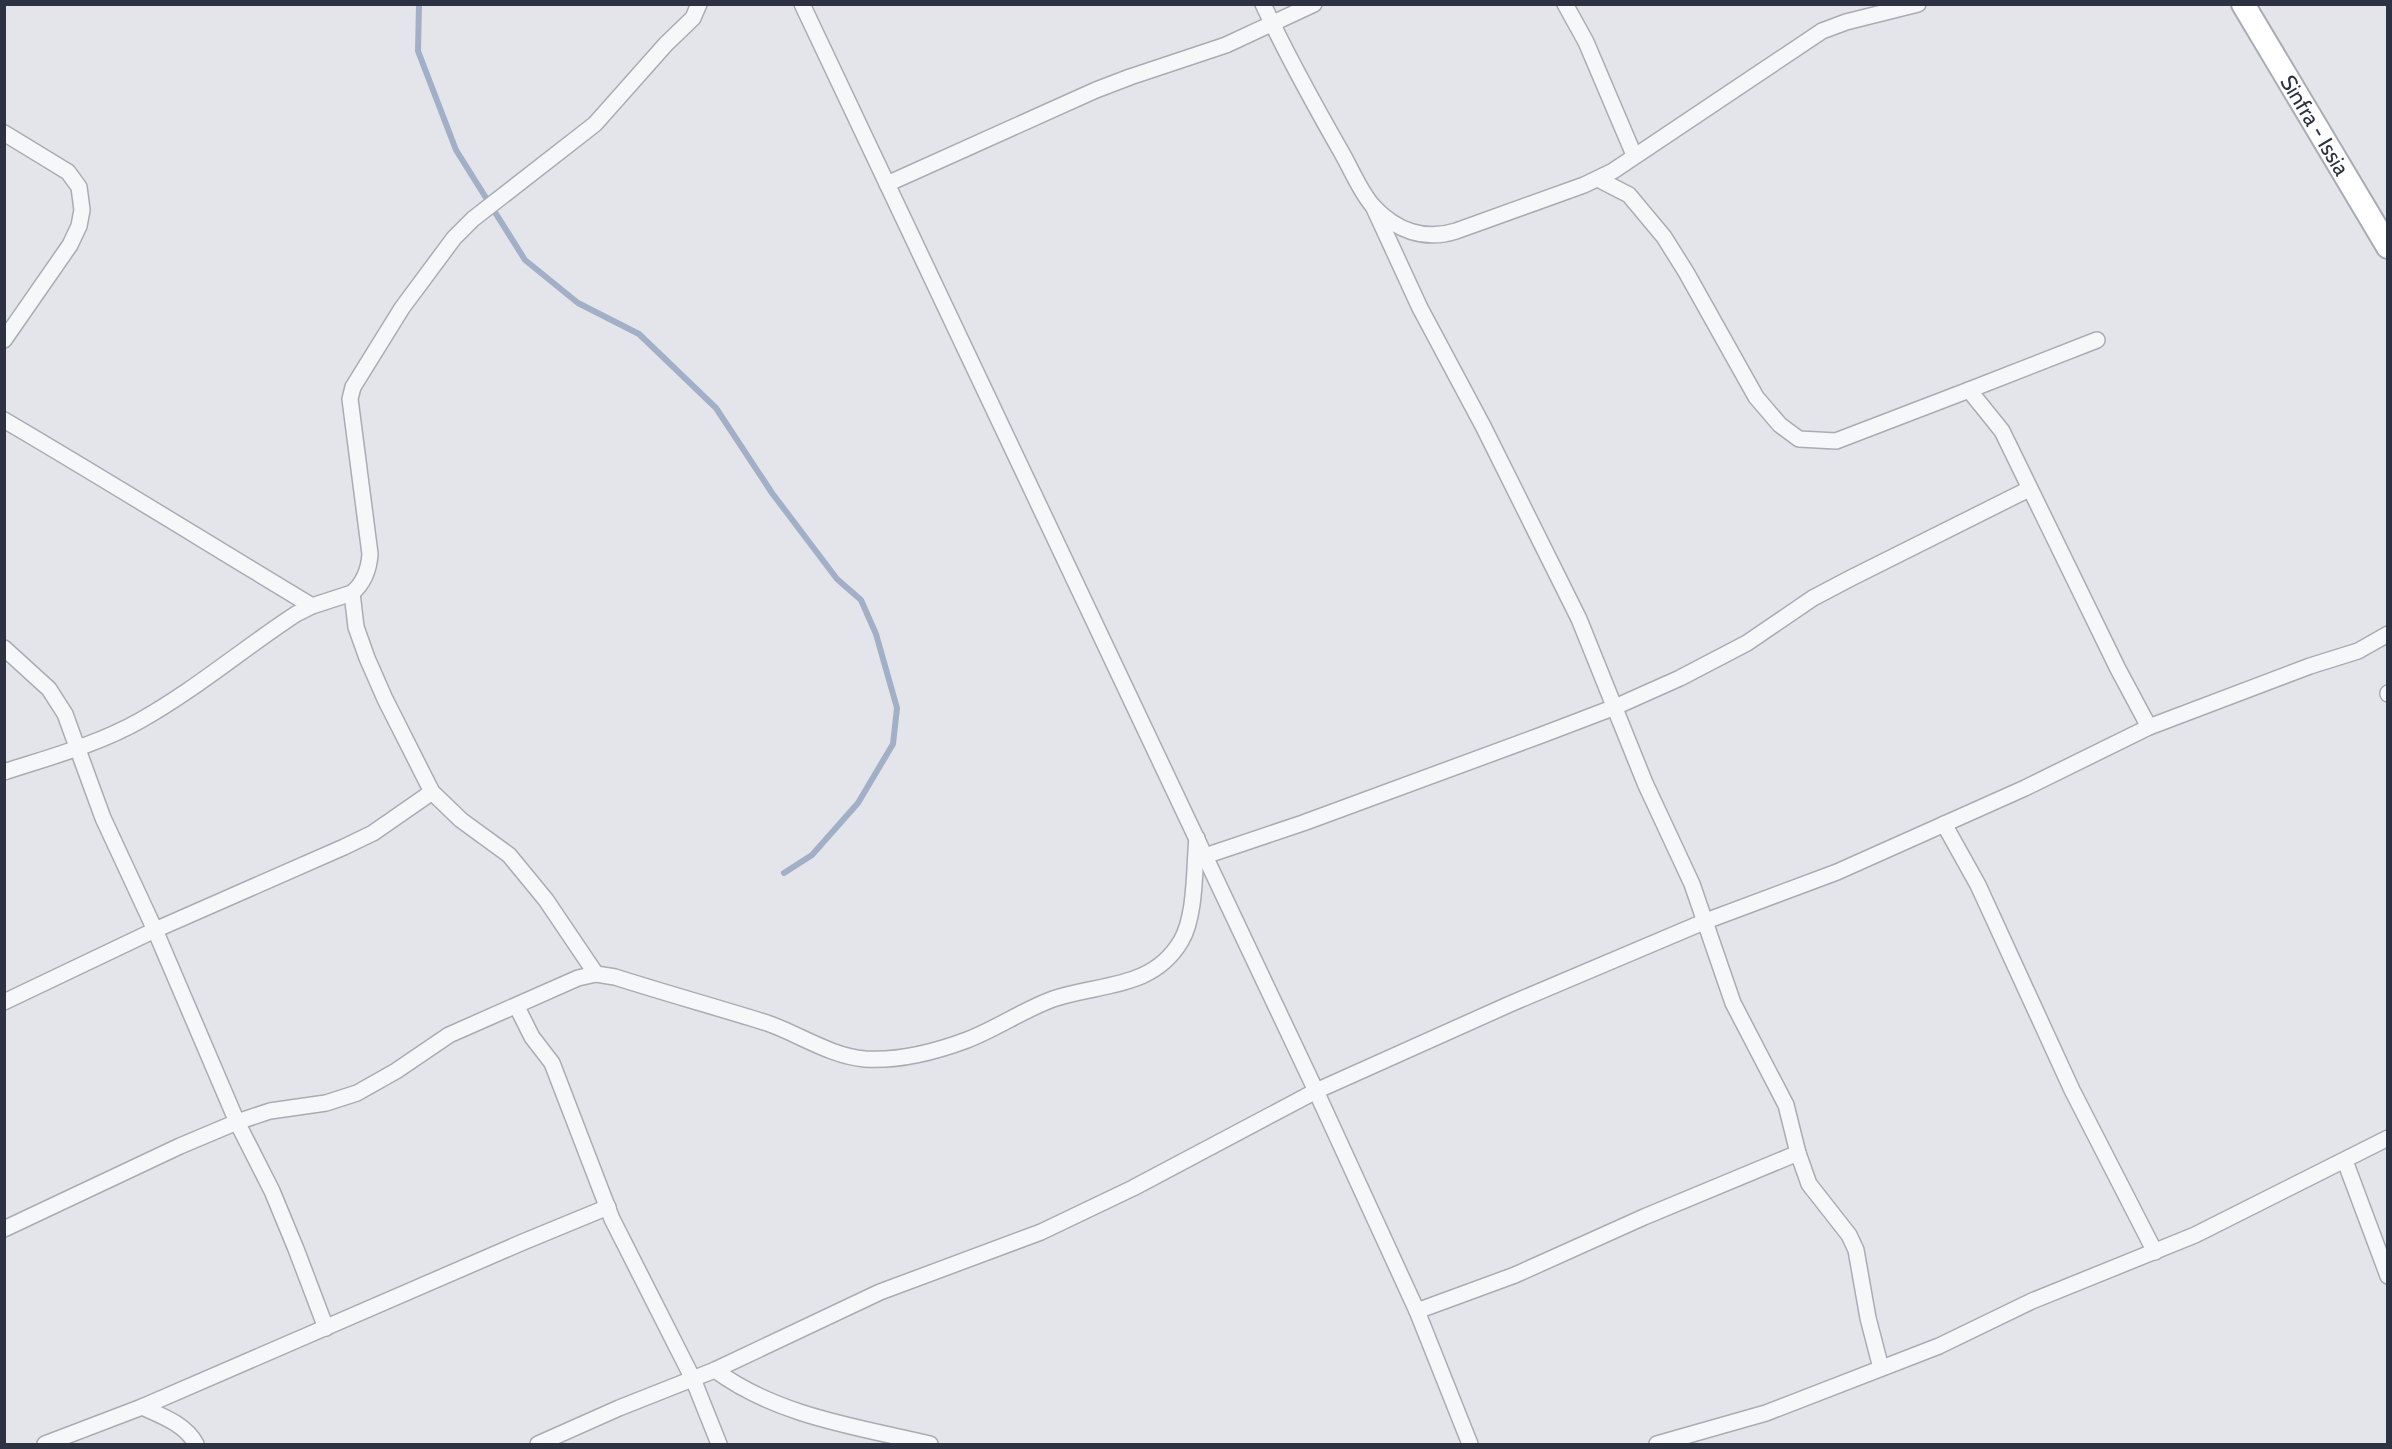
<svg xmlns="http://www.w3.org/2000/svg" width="2392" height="1449" viewBox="0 0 2392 1449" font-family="Cabin,sans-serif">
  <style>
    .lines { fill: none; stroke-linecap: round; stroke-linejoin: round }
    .stream { stroke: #a1b0c7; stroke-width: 6 }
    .minor-casing { stroke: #a8acb4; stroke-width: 18 }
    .secondary-casing { stroke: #a8acb4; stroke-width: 26 }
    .minor { stroke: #f6f7f9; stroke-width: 15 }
    .secondary { stroke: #fff; stroke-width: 22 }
    .labels { text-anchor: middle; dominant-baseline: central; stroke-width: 4.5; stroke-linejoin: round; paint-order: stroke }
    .street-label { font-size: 22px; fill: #2c3241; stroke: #f3f4f8 }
  </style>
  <rect width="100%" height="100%" fill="#e3e5ea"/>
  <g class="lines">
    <path class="stream" d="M419,4L418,51L456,150L525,260L578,303L639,334L716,408L772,493L837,579L861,600L876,634L897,708L893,744L858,803L812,855L784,873"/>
    <g class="minor-casing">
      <g id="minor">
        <path d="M802,4L1316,1091L1417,1311L1470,1444"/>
        <path d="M1263,4C1287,56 1315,106 1343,155C1352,171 1361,193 1373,206C1396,231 1425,241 1456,231L1584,185L1613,171L1822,31L1846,22L1918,4"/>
        <path d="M1565,4L1586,42L1634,155"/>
        <path d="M4,133L68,172L79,187L82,210L79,226L70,245L4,340"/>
        <path d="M1598,179L1629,195L1664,237L1686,272L1756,397L1780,425L1799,439L1836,441L1969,390L2002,431L2118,669L2149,727"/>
        <path d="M887,184L1096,90L1130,77L1226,45L1314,4"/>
        <path d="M1373,206L1420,308L1483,426L1579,619L1645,783L1692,884L1733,1003L1786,1105L1798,1153L1809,1184L1849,1235L1856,1250L1868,1318L1881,1368"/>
        <path d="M1969,390L2097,340"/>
        <path d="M4,420C108,481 209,544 312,606"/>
        <path d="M4,648L49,689L65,714L103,818L155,930L237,1122L272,1191L296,1249L326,1328"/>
        <path d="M2388,693V694"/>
        <path d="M4,772C50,757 99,744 141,720C196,689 244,648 296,614L312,606L352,593C364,583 369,569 370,554L350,399L353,387L402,308L454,238L473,219L595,124L666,44L693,18L699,4"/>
        <path d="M432,792L461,820L509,855L546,900L596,974"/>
        <path d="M1944,824L1978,885L2072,1090L2155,1252"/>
        <path d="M1205,856L1303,823L1539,736L1615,707L1680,678L1747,643L1813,598L1851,578L2029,489"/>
        <path d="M4,1002L155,930L344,847L373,833L432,792L385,699L367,658L356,627L352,593"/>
        <path d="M517,1007L532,1037L552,1063L612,1219L693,1379L719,1444"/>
        <path d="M2345,1161L2388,1276"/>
        <path d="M4,1229L180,1146L237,1122L270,1111L326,1103L357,1093L396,1071L449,1035L578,978L596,974L615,977C665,993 716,1007 767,1023C799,1034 830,1056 865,1059C898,1061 935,1052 967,1040C996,1029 1023,1010 1053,999C1099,983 1152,990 1181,941C1196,916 1194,868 1197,838"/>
        <path d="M1417,1311L1515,1275L1644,1217L1798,1153"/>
        <path d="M715,1370C777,1416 857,1427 930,1444"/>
        <path d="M142,1407L523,1242L608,1207"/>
        <path d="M45,1444L142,1407C162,1416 185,1424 196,1444"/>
        <path d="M538,1444L619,1408L715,1370L880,1292L1041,1232L1133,1188L1316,1091L1510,1004L1706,921L1837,872L2025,788L2149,727L2310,666L2358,651L2388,634"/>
        <path d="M1657,1444L1766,1413L1939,1346L2032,1301L2195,1235L2388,1138"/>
      </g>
    </g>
    <g class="secondary-casing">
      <g id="secondary">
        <path id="s1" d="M2243,4L2388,247"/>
      </g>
    </g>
    <use href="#minor" class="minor"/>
    <use href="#secondary" class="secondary"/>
  </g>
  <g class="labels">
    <g class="street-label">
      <text stroke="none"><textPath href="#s1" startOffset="141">Sinfra - Issia</textPath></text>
    </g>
  </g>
  <rect width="2392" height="1449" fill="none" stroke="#2c3241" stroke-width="12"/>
</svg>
